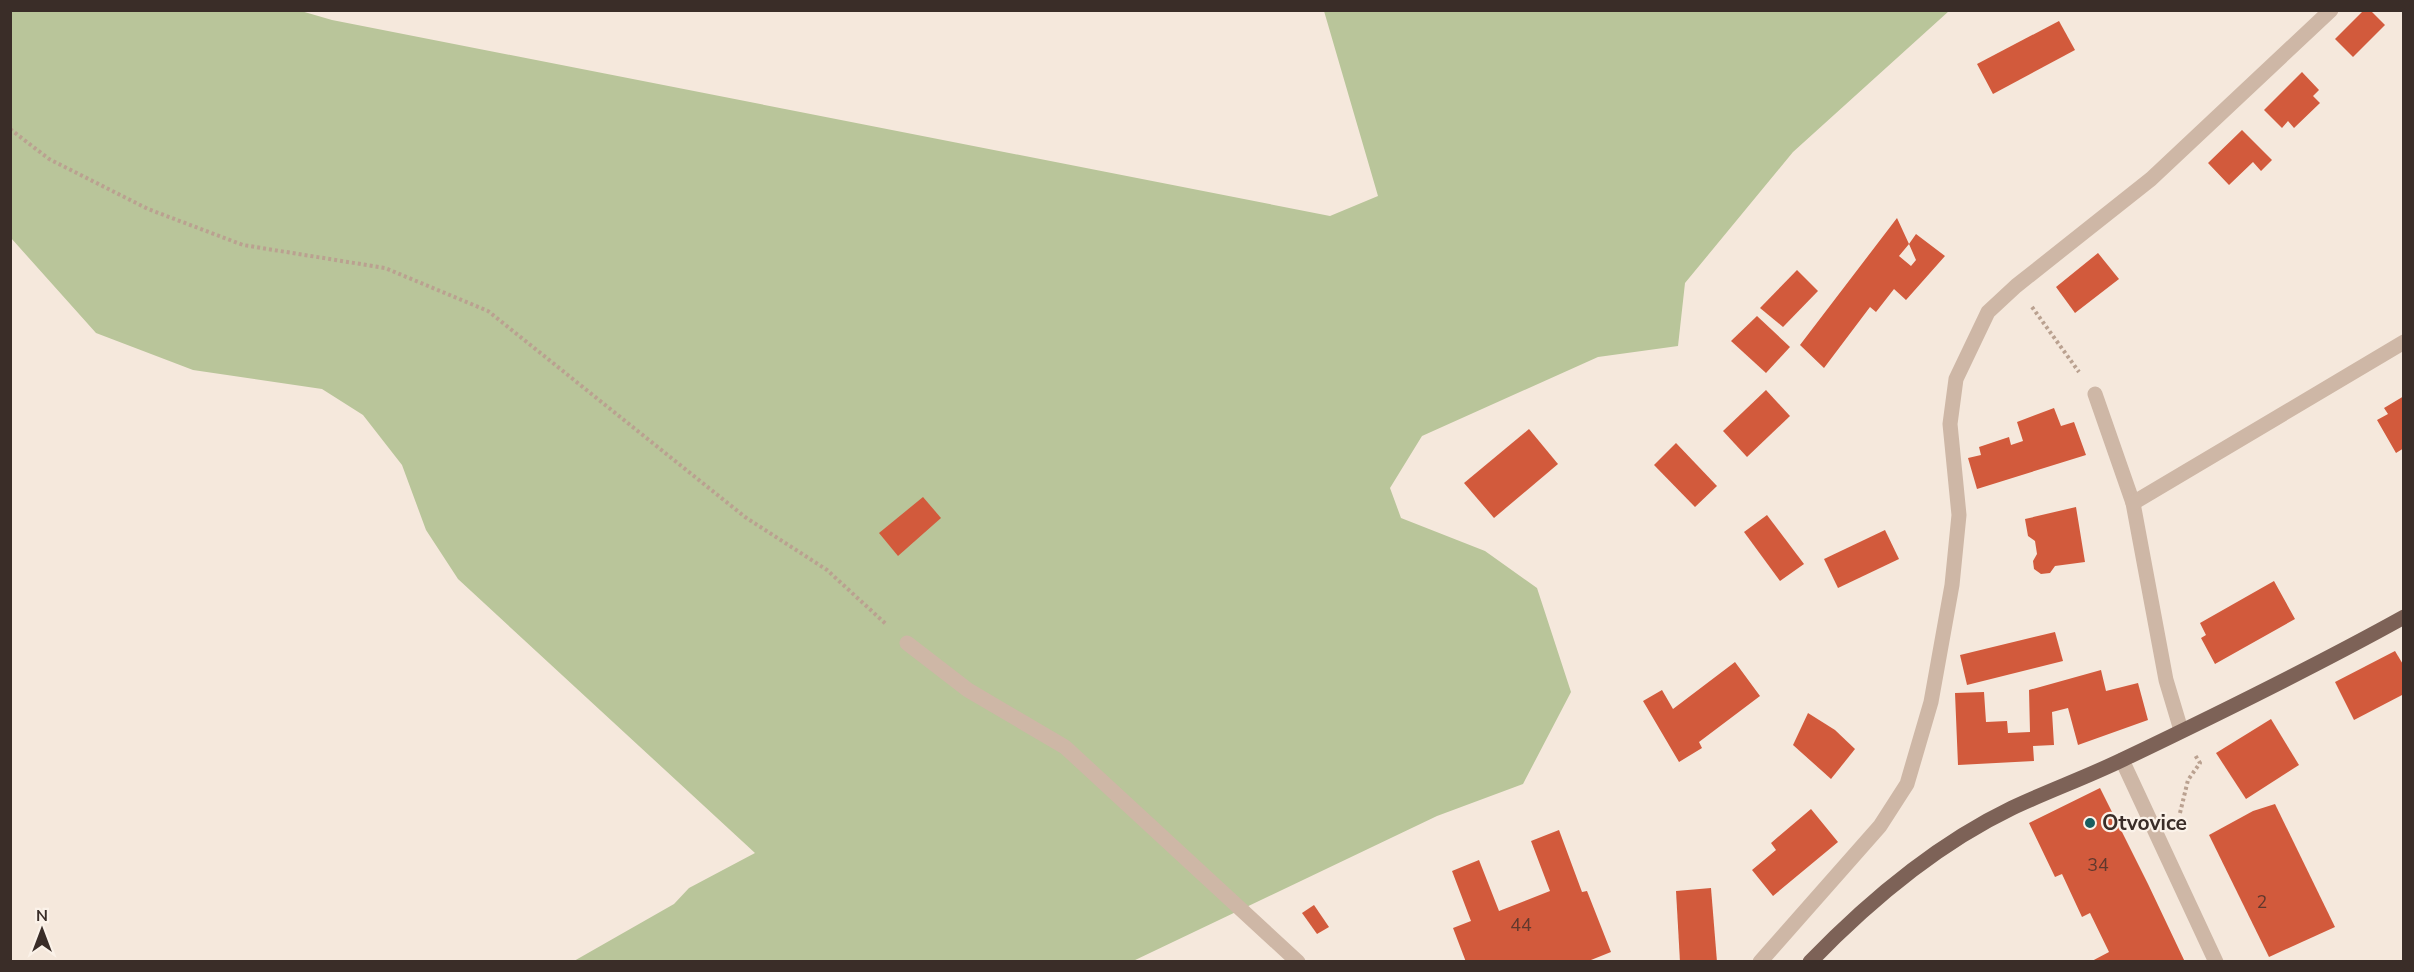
<svg xmlns="http://www.w3.org/2000/svg" width="2414" height="972" viewBox="0 0 2414 972" font-family="'Nunito Sans',sans-serif">
  <style>
    .green { fill: #b9c59a }
    .building { fill: #d25a3c }
    .lines { fill: none; stroke-linecap: round; stroke-linejoin: round }
    .path { stroke: #baa190; stroke-width: 4; stroke-dasharray: 3 3; stroke-linecap: butt }
    .minor { stroke: #ceb7a6; stroke-width: 15 }
    .major { stroke: #7d6257; stroke-width: 15 }
    .poi-dot { fill: #185e60; stroke: #fbf2e9; stroke-width: 2 }
    .labels { text-anchor: middle; dominant-baseline: central; stroke-width: 4.5; stroke-linejoin: round; paint-order: stroke }
    .number-label { font-size: 18px; fill: #60382d }
    .poi-label { font-size: 21px; font-weight: bold; fill: #3a2d28; stroke: #fbf2e9; text-anchor: start }
  </style>
  <rect width="100%" height="100%" fill="#f5e8dc"/>
  <path class="green" d="M10,11H301L332,20L1330,216L1378,196L1324,11H1949L1793,152L1685,283L1678,346L1598,357L1422,436L1390,488L1401,518L1485,551L1537,588L1571,692L1523,784L1437,816L1131,962L574,961L674,904L689,888L755,853L458,579L426,530L402,465L363,415L322,389L193,370L96,333L11,238Z"/>
  <g class="building">
    <path d="M2364,10H2370L2385,25L2353,57L2335,39Z"/>
    <path d="M2059,21L2075,50L1993,94L1977,64Z"/>
    <path d="M2302,72L2319,90L2313,96L2320,103L2294,128L2288,121L2282,128L2264,110Z"/>
    <path d="M2242,130L2272,160L2261,171L2253,162L2229,185L2208,163Z"/>
    <path d="M1897,218L1909,244L1899,256L1911,266L1916,260L1909,244L1916,234L1945,256L1906,300L1894,289L1876,312L1870,307L1824,368L1800,345Z"/>
    <path d="M2098,253L2119,279L2075,313L2056,287Z"/>
    <path d="M1797,270L1818,291L1783,327L1760,308Z"/>
    <path d="M1757,316L1790,347L1766,373L1731,341Z"/>
    <path d="M1766,390L1790,416L1747,457L1723,431Z"/>
    <path d="M2404,396V448L2396,453L2377,420L2388,414L2384,408Z"/>
    <path d="M2054,408L2061,426L2074,422L2086,455L1977,489L1968,458L1981,455L1979,447L2009,437L2011,445L2023,441L2017,422Z"/>
    <path d="M1529,429L1558,464L1494,518L1464,483Z"/>
    <path d="M1676,443L1717,486L1695,507L1654,465Z"/>
    <path d="M923,497L941,518L898,556L879,533Z"/>
    <path d="M2076,507L2085,562L2055,566L2050,573L2041,574L2034,569L2033,561L2037,554L2035,541L2028,536L2025,519Z"/>
    <path d="M1767,515L1804,564L1780,581L1744,532Z"/>
    <path d="M1885,530L1899,559L1838,588L1824,559Z"/>
    <path d="M2274,581L2295,619L2215,664L2201,638L2206,635L2200,623Z"/>
    <path d="M2055,632L2063,661L1967,685L1960,655Z"/>
    <path d="M2395,651L2404,666V694L2354,720L2335,682Z"/>
    <path d="M1735,662L1760,696L1699,742L1702,748L1679,762L1643,701L1662,690L1673,709Z"/>
    <path d="M2101,670L2106,691L2138,683L2148,720L2078,745L2068,708L2052,712L2054,745L2033,746L2034,761L1958,765L1955,693L1984,692L1986,722L2007,721L2008,733L2030,732L2029,690Z"/>
    <path d="M1808,713L1835,730L1855,749L1831,779L1793,745Z"/>
    <path d="M2271,719L2299,765L2246,799L2216,753Z"/>
    <path d="M2100,788L2148,884L2185,962H2090L2109,952L2090,913L2082,917L2062,874L2055,877L2029,823Z"/>
    <path d="M2275,804L2335,927L2269,957L2209,835L2253,811Z"/>
    <path d="M1811,809L1838,842L1773,896L1752,870L1776,850L1771,843Z"/>
    <path d="M1559,830L1582,892L1587,891L1611,952L1586,962H1466L1453,928L1471,921L1452,871L1479,860L1499,911L1550,891L1531,841Z"/>
    <path d="M1711,888L1717,962H1680L1676,891Z"/>
    <path d="M1314,905L1329,927L1317,934L1302,913Z"/>
  </g>
  <g class="lines">
    <g class="path">
      <path d="M10,129L49,159L148,209L243,245L385,268L488,311L745,517L827,570L887,625"/>
      <path d="M2032,307L2079,372"/>
      <path d="M2180,813L2188,780L2200,763L2195,755"/>
    </g>
    <g class="minor">
      <path d="M2095,394L2133,503L2166,680L2181,730"/>
      <path d="M2133,503L2404,342"/>
      <path d="M907,643L968,690L1065,747L1298,962"/>
      <path d="M2122,760L2216,962"/>
      <path d="M1760,962L1880,826L1907,784L1931,702L1952,585L1959,515L1950,424L1956,379L1988,312L2016,286L2151,179L2331,10"/>
    </g>
    <path class="major" d="M1810,962C1869,901 1935,845 2012,808C2048,791 2087,777 2124,759C2218,714 2312,668 2404,617"/>
  </g>
  <circle class="poi-dot" cx="2090" cy="823" r="6"/>
  <g class="labels">
    <g class="number-label">
      <text x="2098" y="865">34</text>
      <text x="2262" y="902">2</text>
      <text x="1521" y="925">44</text>
    </g>
    <g class="poi-label">
      <text x="2102" y="823">Otvovice</text>
    </g>
  </g>
  <rect width="2414" height="972" fill="none" stroke="#3a2d28" stroke-width="24"/>
  <g transform="translate(42 930)" stroke="#fbf2e9" stroke-width="4.5" paint-order="stroke">
  <path d="M0-4.5L10 22L0 15L-10 22Z" fill="#3a2d28"/>
  <text y="-9" font-size="16" font-weight="bold" text-anchor="middle" fill="#3a2d28">N</text>
  </g>
</svg>
